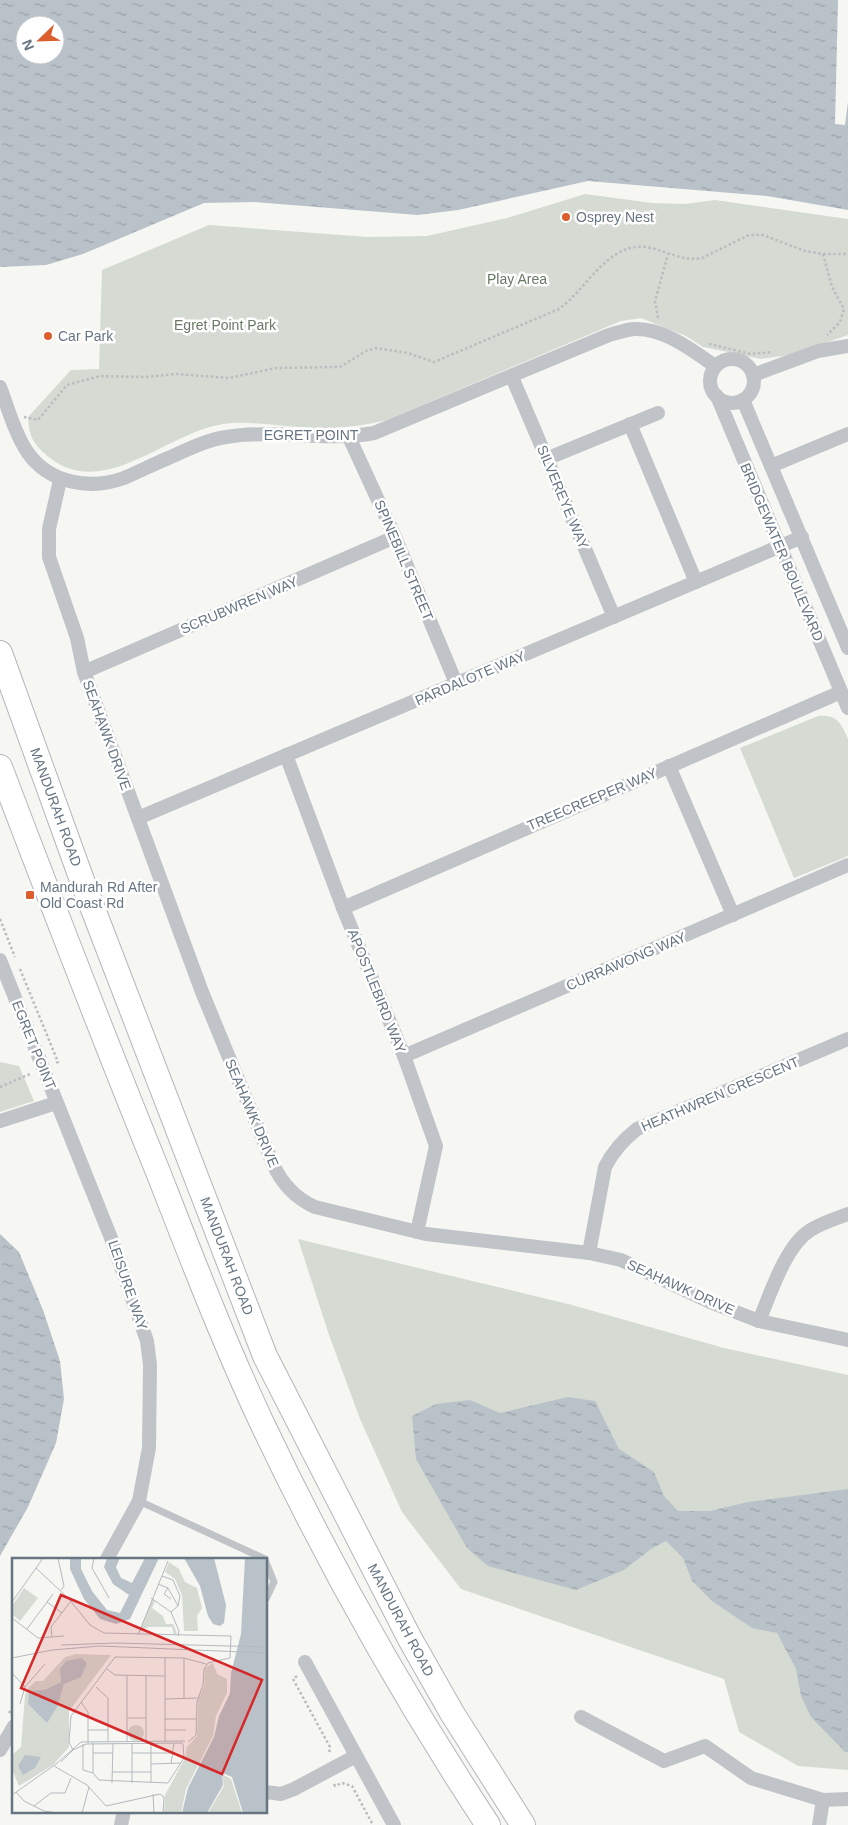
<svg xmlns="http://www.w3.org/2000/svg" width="848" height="1825" viewBox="0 0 848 1825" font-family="Helvetica,sans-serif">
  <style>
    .green { fill: #d5dbd3 }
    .water { fill: url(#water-ripples); fill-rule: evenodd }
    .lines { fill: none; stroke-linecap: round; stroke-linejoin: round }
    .trunk-casing { stroke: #b3b6ba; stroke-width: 26 }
    .path { stroke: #babcbf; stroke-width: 2.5; stroke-dasharray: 2.5 2.5; stroke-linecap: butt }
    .service { stroke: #c0c3c7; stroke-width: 7 }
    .minor { stroke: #c0c3c7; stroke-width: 14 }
    .trunk { stroke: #fff; stroke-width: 24 }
    .poi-dot { fill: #db5e2e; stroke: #fff; stroke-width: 2 }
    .labels { text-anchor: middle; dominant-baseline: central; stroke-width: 5; stroke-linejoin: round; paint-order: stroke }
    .poi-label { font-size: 14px; fill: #677583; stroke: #fff; text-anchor: start }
    .park-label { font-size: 14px; fill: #697a65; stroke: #fff }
    .street-label { font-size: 14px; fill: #677583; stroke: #fff }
    .inset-road { fill: none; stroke: #b4babf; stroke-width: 1 }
    .view { fill: #d62828; fill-opacity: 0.15; stroke: #d62828; stroke-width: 2.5 }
    .inset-edge { fill: none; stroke: #677583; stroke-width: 2.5 }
  </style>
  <defs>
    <pattern id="water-ripples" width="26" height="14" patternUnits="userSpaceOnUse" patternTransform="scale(1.25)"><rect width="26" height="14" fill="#b9c2c8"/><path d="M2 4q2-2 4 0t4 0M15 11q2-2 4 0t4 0" fill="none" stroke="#9aa2a8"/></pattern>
  </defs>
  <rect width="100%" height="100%" fill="#f6f6f3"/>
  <g class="green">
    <path d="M585,194L652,203L685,204L715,200L848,219V335L791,355L761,359L703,347L686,336L641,318L621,321L387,420C361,426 338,429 312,428C285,427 258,422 232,423C172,426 107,502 50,458C34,445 29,438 28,417L71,370L99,369L102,270L209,225L368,237L427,236L507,218Z"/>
    <path d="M818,716C837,714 841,723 848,739V856L794,878L740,748Z"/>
    <path d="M0,1062L19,1066L34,1101L0,1112Z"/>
    <path d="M298,1239L572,1305L724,1348L848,1375V1770L798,1766L739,1732L724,1679L461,1589L402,1512L360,1419L329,1335Z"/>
  </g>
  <g class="water">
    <path d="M0,0H838L835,124L845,125L848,102V210L767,196L588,181L458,210L418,215L254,202L204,203L83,254L46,265L0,267ZM25,25H55V55H25Z"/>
    <path d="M0,1234L19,1252L43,1310L60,1361L64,1399L56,1443L28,1507L0,1556Z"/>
    <path d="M568,1397L595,1401L619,1449L654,1472L664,1496L678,1511H710L748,1502L848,1489V1752H845L811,1717L801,1696L796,1669L777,1633L752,1628L712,1601L692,1581L683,1558L666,1541L651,1549L624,1570L576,1590L488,1566L467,1548L416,1459L412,1416L436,1404L470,1400L500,1413Z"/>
  </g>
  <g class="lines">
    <g class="trunk-casing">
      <g id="trunk">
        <path d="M0,653L83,883L265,1356L410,1639L452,1713L523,1825"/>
        <path d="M0,767C52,904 105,1041 160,1177C192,1259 224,1342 261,1421C327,1561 403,1696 488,1825"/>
      </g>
    </g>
    <g class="path">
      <path d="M823,254L832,287L844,309L840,322L827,335"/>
      <path d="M658,318L655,301L668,254"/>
      <path d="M709,344L751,354L772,352"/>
      <path d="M24,417L38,420L67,385L100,376L145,377L177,374L229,378L276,368L340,367L366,351L376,348L408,353L434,362L559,309C586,290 608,242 646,247C665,250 682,262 702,258L749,235H763L805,251L823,254H848"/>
      <path d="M0,919L15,957"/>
      <path d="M20,969L58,1062L56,1063"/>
      <path d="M0,1087L30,1074"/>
      <path d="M297,1676L293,1679L330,1747L329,1754"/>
      <path d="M9,1713L14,1706"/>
      <path d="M334,1784L335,1786L342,1783L352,1786L373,1825"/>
    </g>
    <g class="service">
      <path d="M139,1501L265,1559"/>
      <path d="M266,1562L274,1582L266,1599"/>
    </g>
    <g class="minor">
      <circle cx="732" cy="381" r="22"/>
      <path d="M753,375L818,351L848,346"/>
      <path d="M512,377L614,617"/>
      <path d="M0,387C8,408 15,434 28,453C50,484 91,490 124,478C138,472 152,465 166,459C185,451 205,440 226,437C275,429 325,442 374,433L609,335C617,333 625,330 633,329C663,327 692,350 715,366"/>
      <path d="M717,396L848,708"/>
      <path d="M743,400L848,648"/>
      <path d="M630,424L696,582"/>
      <path d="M349,437L395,537L456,683"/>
      <path d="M546,459L658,413"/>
      <path d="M771,466L848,434"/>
      <path d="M60,480L49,529V557L77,638L84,672L202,992L273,1164C282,1184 295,1198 315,1207L426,1234L589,1253L621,1260L710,1302L759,1321L848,1340"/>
      <path d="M84,672L395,537"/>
      <path d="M286,755L343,908L404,1056L436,1146L417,1232"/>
      <path d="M669,766L733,915"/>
      <path d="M138,818L802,537"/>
      <path d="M343,908L841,692"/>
      <path d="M0,960L111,1238L147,1341L150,1365L149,1448L139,1501L107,1559"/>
      <path d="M404,1056L848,865"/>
      <path d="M0,1121L56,1103"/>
      <path d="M589,1253L605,1167C613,1151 623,1140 637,1129L848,1039"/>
      <path d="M759,1321C770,1295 785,1247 809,1231C821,1223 835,1219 848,1214"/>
      <path d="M305,1662L394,1825"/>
      <path d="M581,1717L664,1761L705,1746L751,1778L823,1800L848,1799"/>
      <path d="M0,1750L14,1726"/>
      <path d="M266,1792L281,1794L294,1789L356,1756"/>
      <path d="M121,1825L124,1811"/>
      <path d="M819,1825L823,1800"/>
    </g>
    <use href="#trunk" class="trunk"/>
  </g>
  <g class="poi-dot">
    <circle cx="566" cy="217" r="5"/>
    <circle cx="48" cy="336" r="5"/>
    <rect x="25" y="890" width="10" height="10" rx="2.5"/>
  </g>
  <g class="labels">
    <g class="poi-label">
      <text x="576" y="217">Osprey Nest</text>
      <text x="58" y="336">Car Park</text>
      <text x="40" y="887">Mandurah Rd After<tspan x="40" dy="16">Old Coast Rd</tspan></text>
    </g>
    <g class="park-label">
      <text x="517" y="279">Play Area</text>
      <text x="225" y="325">Egret Point Park</text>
    </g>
    <g class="street-label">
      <text x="311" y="435">EGRET POINT</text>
      <text transform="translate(563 497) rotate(67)">SILVEREYE WAY</text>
      <text transform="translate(782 552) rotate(67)">BRIDGEWATER BOULEVARD</text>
      <text transform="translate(404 560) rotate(67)">SPINEBILL STREET</text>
      <text transform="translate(239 605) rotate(-23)">SCRUBWREN WAY</text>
      <text transform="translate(470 678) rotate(-23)">PARDALOTE WAY</text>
      <text transform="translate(107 735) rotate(70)">SEAHAWK DRIVE</text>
      <text transform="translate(592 799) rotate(-23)">TREECREEPER WAY</text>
      <text transform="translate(56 807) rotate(70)">MANDURAH ROAD</text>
      <text transform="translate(626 961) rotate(-23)">CURRAWONG WAY</text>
      <text transform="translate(377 991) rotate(68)">APOSTLEBIRD WAY</text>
      <text transform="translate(34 1045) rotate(68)">EGRET POINT</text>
      <text transform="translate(720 1094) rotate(-23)">HEATHWREN CRESCENT</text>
      <text transform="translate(252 1113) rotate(67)">SEAHAWK DRIVE</text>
      <text transform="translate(227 1256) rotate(69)">MANDURAH ROAD</text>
      <text transform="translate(128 1285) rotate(71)">LEISURE WAY</text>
      <text transform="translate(681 1287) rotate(24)">SEAHAWK DRIVE</text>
      <text transform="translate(401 1620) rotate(62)">MANDURAH ROAD</text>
    </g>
  </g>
  <g transform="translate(12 1558)">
    <rect width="255" height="255" fill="#f6f6f3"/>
    <path d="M157,4L167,11L173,24L185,30L190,50L185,58L186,73H172L170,37L163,21L153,14ZM12,30L26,40L8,63L1,57L0,48Z" fill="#d5dbd3"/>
    <path d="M210,216L219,221L230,255H196L212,228Z" fill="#d5dbd3"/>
    <path d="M140,42L143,43L140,50L151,58L154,66H161L165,75L162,77L160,69H136L127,74ZM64,96L99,97L57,153V189L41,207L7,228L0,211V197L9,189L13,137L18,128L24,123H31L53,99ZM201,105L205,116L215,121V135L204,158L201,178L174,231L169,255H152L153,237L173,200L175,189L185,178L186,141L192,128L193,110ZM116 175a8 8 0 1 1 16 0a8 8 0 1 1-16 0Z" fill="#d5dbd3"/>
    <path d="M58,0H69V11L80,33L95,52L108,55L117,37L101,26L92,9L95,0H108L104,9L109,20L120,25L133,0H147L118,61L104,66L88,61L72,41L58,11ZM172,0H202L214,47L212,65L208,68L201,66L196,58L188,28ZM233,0H255V255H231L220,219L197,209L210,217L211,227L195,255H170L176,230L202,179L207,158L218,135L219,115L229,76ZM70,100L75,105L69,119L52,126L45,149L35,165L16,146L17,133L33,132L49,124L48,111L54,103ZM13,197L29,199L23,210L11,217L6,208Z" fill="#b9c2c8"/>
    <path class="inset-road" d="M46,0L52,28L49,32M82,0L80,10L97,40M24,10L57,41L78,67L92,75L219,78L218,100L196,105L192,111L191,127L185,143L184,177L176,184M150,18L161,22L168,38L166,48M146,26L156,30L166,48L159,54M156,30L152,36L159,41M139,40L159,54L167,73L166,78M0,44L31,0M35,44L50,55M0,60L26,80L52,78M15,71L41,36M126,77L156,3M40,79L39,69L59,43M49,87L104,85L255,89M0,100L40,92L88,88L255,95M172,100V141M95,111L103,117L153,118M1,116L13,129M115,117V183M134,118V183M84,129L96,140V183M153,141L185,140M69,144L76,154V185M8,146L13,129L33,106M115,160H134M153,161H184M76,172H96M153,172H174M153,184V99M81,185V215L87,222L156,225L172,200L171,186M120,185V225M139,185V225M71,186V212L81,215M61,192L57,184L59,158L103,99L172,100L194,106M81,195H101M120,195H162M49,204L61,192L74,186L171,185M139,206L169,205M159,206L162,185M42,208L75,227L94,248L148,236L152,239L151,255M100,214H139M100,225L101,185M4,234L12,243L32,253L45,255M141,236L142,255M0,237L44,206L69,184L173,183M22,248L39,235H53L59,220M70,255L77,229"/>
    <path class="view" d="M49,37L250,122L210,216L9,130Z"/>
    <rect width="255" height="255" class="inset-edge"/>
  </g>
  <g transform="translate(40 40) rotate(247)"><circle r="24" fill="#ffffff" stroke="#c2c8cd"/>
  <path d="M0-4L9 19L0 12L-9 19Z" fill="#db5e2e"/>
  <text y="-8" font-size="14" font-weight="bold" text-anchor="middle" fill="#677583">N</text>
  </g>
</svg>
